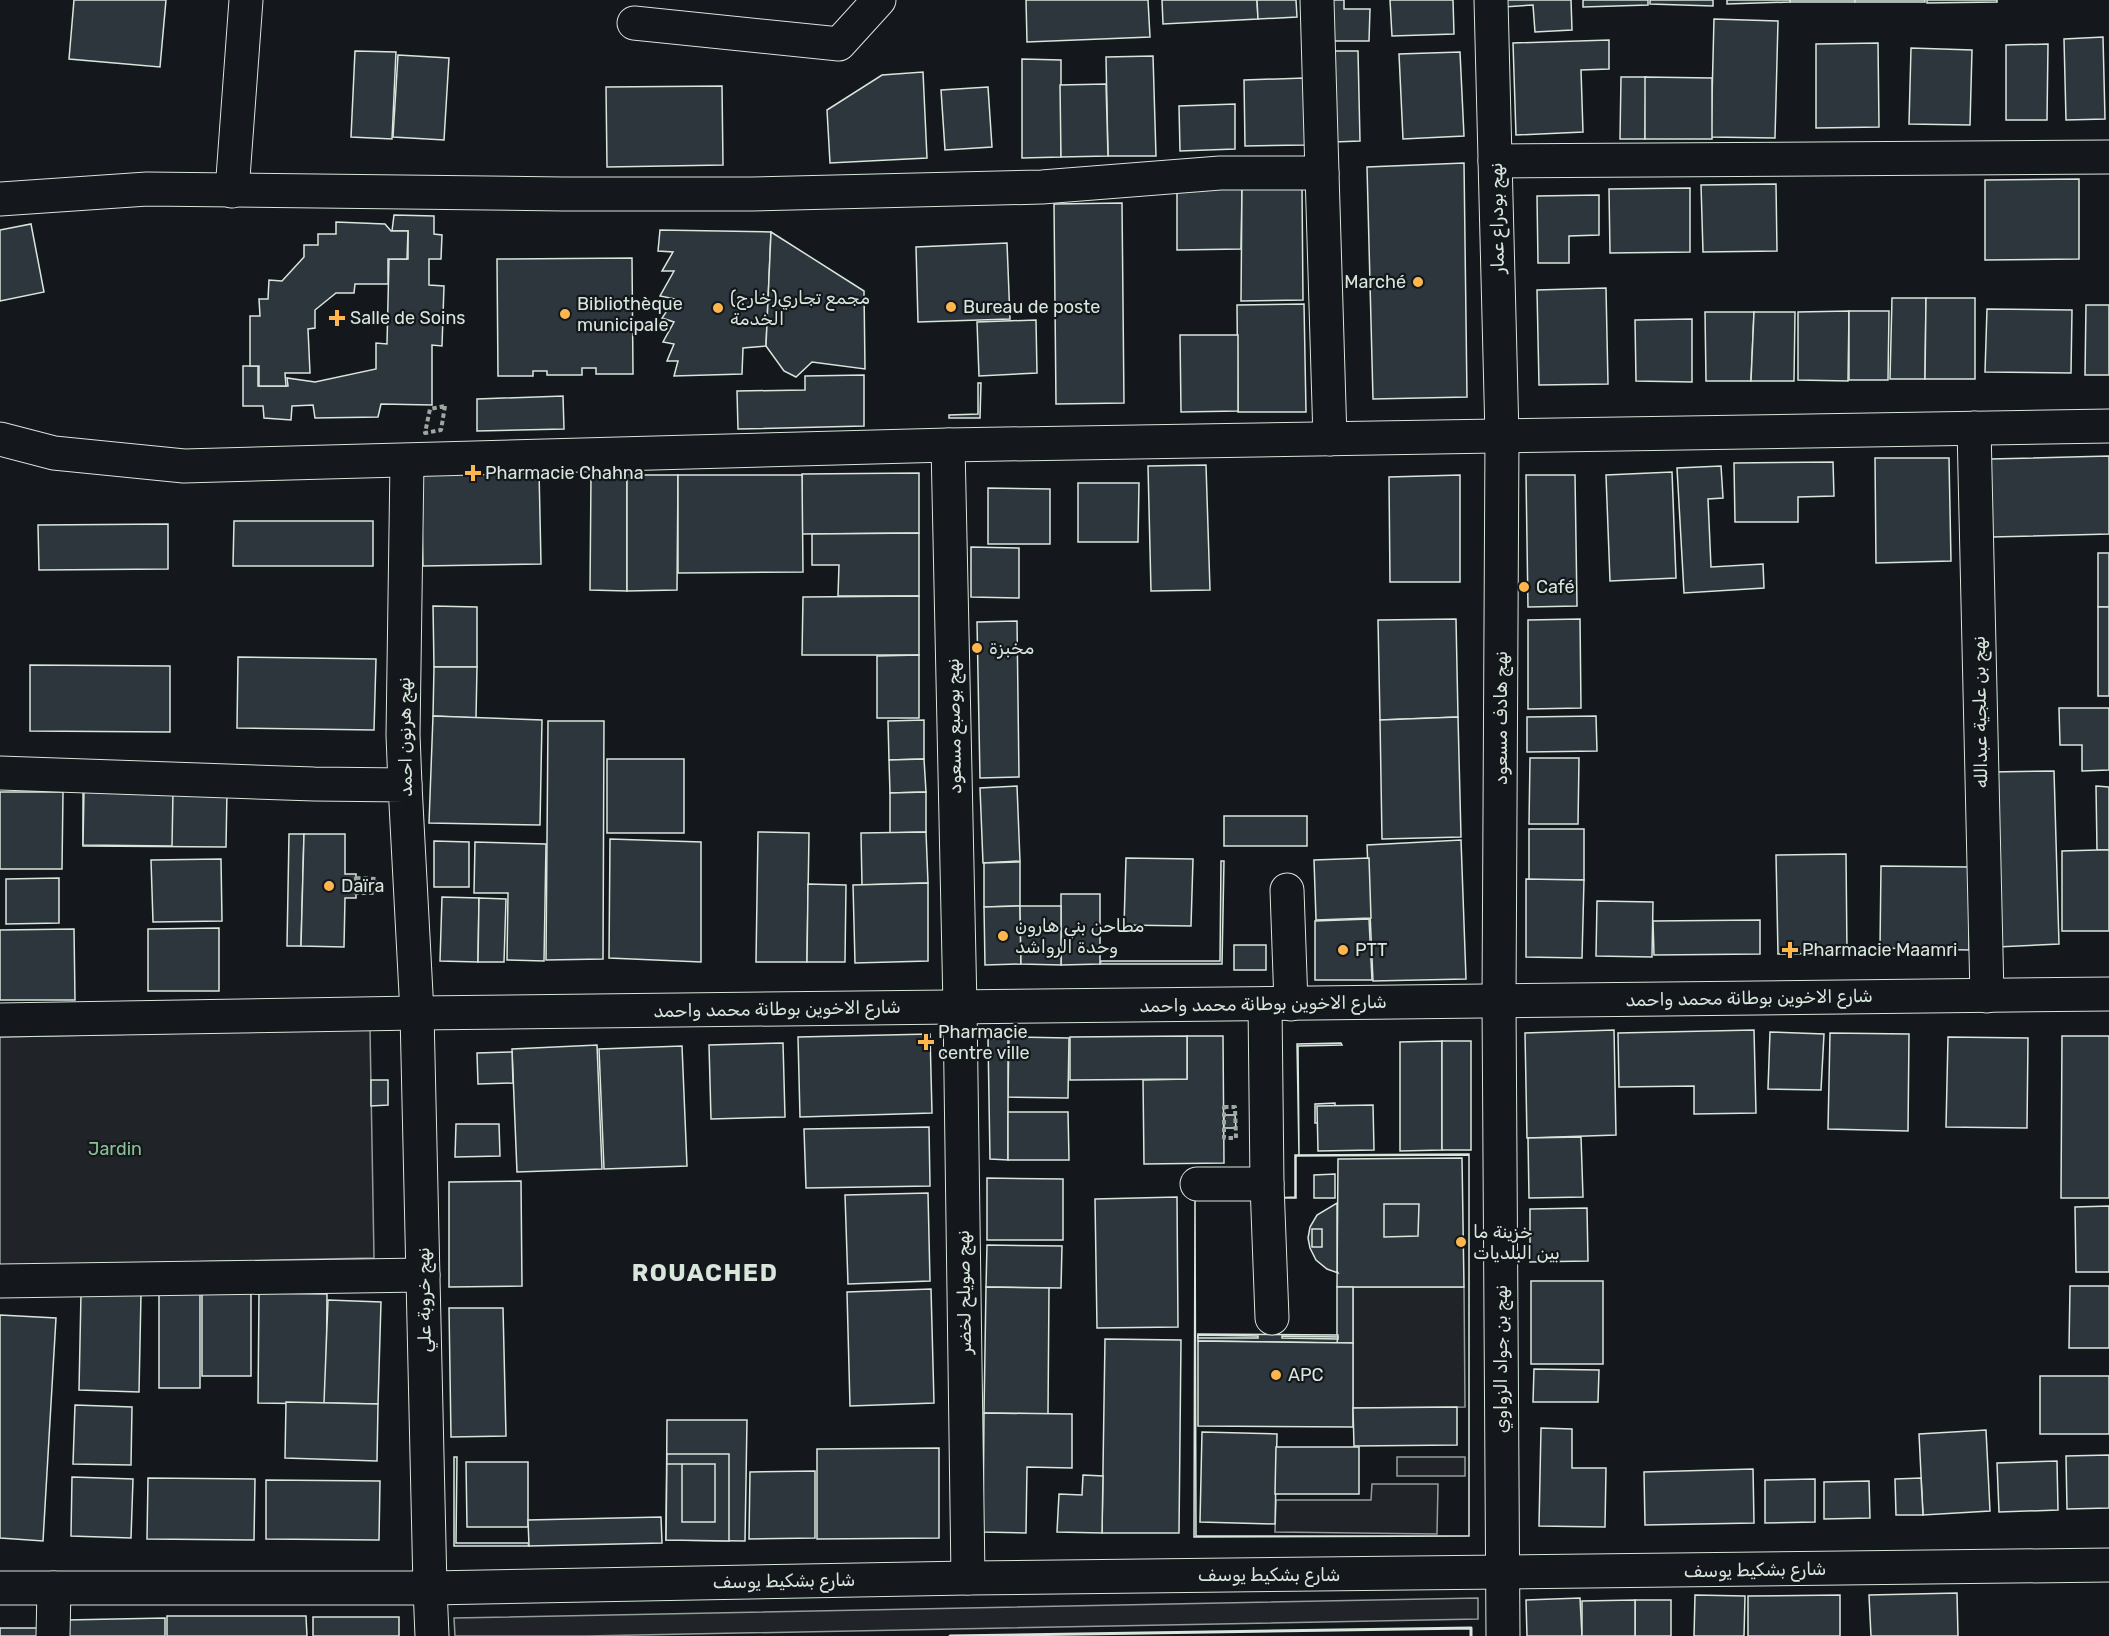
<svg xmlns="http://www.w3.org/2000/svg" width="2109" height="1636" viewBox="0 0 2109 1636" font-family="Rubik,Vazirmatn,sans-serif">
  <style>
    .green { fill: #202428; stroke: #939e99; stroke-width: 1.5 }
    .building { fill: #2c363c; stroke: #d8e6dc; stroke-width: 1.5; fill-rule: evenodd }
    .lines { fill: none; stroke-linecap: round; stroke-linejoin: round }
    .minor-casing { stroke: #d8e6dc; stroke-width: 35 }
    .major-casing { stroke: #d8e6dc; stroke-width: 35 }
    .path { stroke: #9da8a2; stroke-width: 4; stroke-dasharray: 4.5 3; stroke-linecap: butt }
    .minor { stroke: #14181c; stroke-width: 33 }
    .major { stroke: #14181c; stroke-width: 33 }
    .wall { stroke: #d8e6dc; stroke-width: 3 }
    .poi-dot { fill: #ffb74d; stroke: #14181c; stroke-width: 2 }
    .labels { text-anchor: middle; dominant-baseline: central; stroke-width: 4.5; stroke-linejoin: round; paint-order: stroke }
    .street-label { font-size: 18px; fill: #d8e6dc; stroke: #14181c }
    .poi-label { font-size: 18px; fill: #d8e6dc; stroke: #14181c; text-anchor: start }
    .park-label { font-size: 18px; fill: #8ac095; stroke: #14181c }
    .district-label { font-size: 24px; font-weight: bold; letter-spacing: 1.5px; fill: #d8e6dc; stroke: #14181c }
  </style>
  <rect width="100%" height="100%" fill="#14181c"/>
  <g class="green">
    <path d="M370,1029L374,1258L0,1266V1037Z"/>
    <path d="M1353,1287H1464L1465,1407L1353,1408Z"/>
    <rect x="1397" y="1457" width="68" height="19"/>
    <path d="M1372,1484H1438L1437,1534L1275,1532L1276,1500H1371Z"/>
    <path d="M1478,1598V1619L586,1636H455L454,1618Z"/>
  </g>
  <g class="building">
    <path d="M74,0H166L160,67L69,59Z"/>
    <path d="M1026,0H1148L1150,37L1027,42Z"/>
    <path d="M1162,0H1257L1258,19L1163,24Z"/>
    <path d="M1257,0H1296L1297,17L1258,19Z"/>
    <path d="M1329,0H1344V9H1370L1369,41H1328Z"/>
    <path d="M1390,0H1453L1454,34L1392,36Z"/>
    <path d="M1504,0H1571L1572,30L1535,32L1533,5L1504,7Z"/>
    <path d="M1583,0H1648V5L1583,7Z"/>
    <path d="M1650,0H1713V6L1650,4Z"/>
    <path d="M1727,0H1790V2L1727,4Z"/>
    <rect x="1790" y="0" width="65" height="2"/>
    <rect x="1855" y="0" width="70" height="2"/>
    <path d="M1927,0H1997V2L1927,3Z"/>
    <path d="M1714,19L1778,21L1775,138L1711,137Z"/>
    <path d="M2103,37L2105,119L2066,120L2064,39Z"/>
    <path d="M1609,40V69L1581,70L1583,132L1516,135L1513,43Z"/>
    <path d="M1878,43L1879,127L1816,128V44Z"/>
    <path d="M2048,44L2047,120H2006V45Z"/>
    <path d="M1911,48L1972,50L1970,125L1909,124Z"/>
    <path d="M355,51L396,52L392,139L351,137Z"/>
    <path d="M1331,51H1358L1360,141L1334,142Z"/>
    <path d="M1460,52L1464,136L1403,139L1399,54Z"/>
    <path d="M398,55L449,58L444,140L393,137Z"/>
    <path d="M1153,56L1156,156H1108L1106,57Z"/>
    <path d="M1022,59L1061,60V157L1022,158Z"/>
    <path d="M923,72L927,158L830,163L827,110L882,75Z"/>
    <path d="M1621,77H1646L1645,139H1620Z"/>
    <path d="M1645,77L1712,78V139H1645Z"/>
    <path d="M1304,78L1305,145L1245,146L1244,80Z"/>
    <path d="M1106,84L1108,156L1061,157L1060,85Z"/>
    <path d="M722,86L723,165L607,167L606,87Z"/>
    <path d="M988,87L992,147L945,150L941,90Z"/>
    <path d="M1235,104V149L1180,151L1179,106Z"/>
    <path d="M1464,163L1467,397L1373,399L1367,167Z"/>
    <path d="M2079,179V259L1985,260V180Z"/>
    <path d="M1776,184L1777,251L1703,252L1701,185Z"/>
    <path d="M1690,188V252L1610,253L1609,189Z"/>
    <path d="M1177,189H1242L1241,249L1177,250Z"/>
    <path d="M1242,189H1302L1303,300L1241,301Z"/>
    <path d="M1599,195V235L1569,236V263H1538L1537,196Z"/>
    <path d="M1122,203L1124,403L1056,404L1054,204Z"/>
    <path d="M394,215L434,216V234L442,235L441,259H429V285L444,286L442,346L432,345V405L381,404L378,417L315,418L313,405L292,406L291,420L264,418L263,406H243V366H258V386H288L287,378L315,382L376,369V343L387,344L389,259H408V231H392Z"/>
    <path d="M336,222L385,224L391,231H408L407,259H388V284H355L354,293H336L315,310V328L308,329L310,373H285L286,386H259V366H250V316H260L259,299H268L269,280L282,281L304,257V245H318V234H336Z"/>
    <path d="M31,224L44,292L0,301V230Z"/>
    <path d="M660,230L771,232L766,346L743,348L742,374L674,376L678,361H667L674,344L663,342L674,322L662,318L675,299L660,296L674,271H662L673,252L658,251Z"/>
    <path d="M771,232L864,291L865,369L812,362L796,377L784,371L766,346Z"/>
    <path d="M1007,243L1010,319L918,322L916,247Z"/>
    <path d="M632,258L633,374H596V368H582V375H547V371H533V376H498L497,259Z"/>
    <path d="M1606,288L1608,384L1539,385L1537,290Z"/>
    <path d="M1892,298H1926L1925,379H1890Z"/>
    <path d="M1926,298H1975V379H1925Z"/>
    <path d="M1304,304L1306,412H1238L1237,305Z"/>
    <path d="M2086,305H2109V375H2085Z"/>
    <path d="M1987,309L2072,310L2071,373L1985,372Z"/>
    <path d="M1849,311L1848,381L1798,380V312Z"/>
    <path d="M1849,311H1889L1888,380H1849Z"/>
    <path d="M1705,312H1754L1751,381H1706Z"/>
    <path d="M1754,312H1795L1794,381H1751Z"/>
    <path d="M1692,319V382L1636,381L1635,320Z"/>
    <path d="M1036,320L1037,373L979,376L977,322Z"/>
    <path d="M1180,335H1238V411L1181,412Z"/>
    <path d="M864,375V426L738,429L737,391L805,390V376Z"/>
    <path d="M978,383H981L980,418H949V415L978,414Z"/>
    <path d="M563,396L564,429L477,431V399Z"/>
    <path d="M2109,456V534L1992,537L1990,459Z"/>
    <path d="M1875,458H1949L1951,561L1876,563Z"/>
    <path d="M1833,462L1834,496L1798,497V522H1735L1734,463Z"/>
    <path d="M1206,465L1210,590L1151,591L1148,466Z"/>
    <path d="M1721,466L1723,498L1708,499L1711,567L1763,564L1764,588L1684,593L1677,468Z"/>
    <path d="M539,470L541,564L423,566L421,473Z"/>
    <path d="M1672,472L1676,578L1610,581L1606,475Z"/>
    <path d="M919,473V533L802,534V474Z"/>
    <path d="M591,475H627V591L590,590Z"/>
    <path d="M627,475H678L677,590L627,591Z"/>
    <path d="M678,475H802L803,572L678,573Z"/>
    <path d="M1460,475V582H1390L1389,477Z"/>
    <path d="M1526,475H1575L1577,606L1528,607Z"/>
    <path d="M1078,483H1139L1138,542H1078Z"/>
    <path d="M988,488L1050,489V544H988Z"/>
    <path d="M234,521H373V566H233Z"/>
    <path d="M168,524V569L39,570L38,525Z"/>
    <path d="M919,533V596H838L839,565H812V534Z"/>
    <path d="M971,547L1019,548V598L971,597Z"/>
    <rect x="2098" y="553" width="11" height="54"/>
    <path d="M919,596V655H802L803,597Z"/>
    <path d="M433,606L477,607V667H434Z"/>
    <rect x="2098" y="607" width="11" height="89"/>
    <path d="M1456,619L1458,717L1380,720L1378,620Z"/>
    <path d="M1580,619L1581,708L1528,709V620Z"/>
    <path d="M1017,621L1019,777L980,778L977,622Z"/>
    <path d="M919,655V718H877V656Z"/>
    <path d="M238,657L376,659L374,730L237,728Z"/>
    <path d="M30,665L170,666V732L30,731Z"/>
    <path d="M434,667H477L476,718L433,716Z"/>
    <path d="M2059,708H2109V770L2082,771V745H2060Z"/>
    <path d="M433,716L542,720L540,825L429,823Z"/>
    <path d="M1596,716L1597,751L1527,752V717Z"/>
    <path d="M1458,717L1461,837L1382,839L1380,720Z"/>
    <path d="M924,720V759L889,760L888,721Z"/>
    <path d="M548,721H604L603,959L546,960Z"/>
    <path d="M1530,758H1579L1578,824H1529Z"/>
    <rect x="607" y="759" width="77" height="74"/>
    <path d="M924,759L926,792L890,793L889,760Z"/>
    <path d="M2054,771L2059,944L1997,947L1991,772Z"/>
    <path d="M1017,786L1020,861L983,863L980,788Z"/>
    <path d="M2096,786L2109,787V850H2097Z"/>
    <path d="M83,789L227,790L226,847L83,846Z"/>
    <path d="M84,790H173L172,846L83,845Z"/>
    <path d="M0,792H63L62,869H0Z"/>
    <path d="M926,792V832L890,833V793Z"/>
    <rect x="1224" y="816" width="83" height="30"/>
    <rect x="1529" y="829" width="55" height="51"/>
    <path d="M758,832L809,833L807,962H756Z"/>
    <path d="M926,832L928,883L862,885L861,833Z"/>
    <path d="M289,834H304L301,946H287Z"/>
    <path d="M304,834H345V874H356V898H345L344,947L301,946Z"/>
    <path d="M610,839L701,842V962L609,958Z"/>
    <path d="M1461,840L1466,979L1373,981L1367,845Z"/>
    <path d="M434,841L469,842V887H434Z"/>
    <path d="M475,842L546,844L544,961L507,960L508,893H474Z"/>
    <path d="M2097,850H2109V931H2062V851Z"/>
    <path d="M1846,854L1847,953L1778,954L1776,855Z"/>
    <path d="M1126,858L1193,859L1191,926L1124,925Z"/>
    <path d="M1369,858L1371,918L1316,920L1314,860Z"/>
    <path d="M221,859L222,921L153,922L151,860Z"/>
    <path d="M1221,861H1224L1222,964H1100L1101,961H1220Z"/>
    <path d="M1020,862V906L984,907V863Z"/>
    <path d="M1881,866L1970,867L1969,950L1880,948Z"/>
    <path d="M59,878V923L6,924V879Z"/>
    <path d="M1526,879L1584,880L1582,958L1526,957Z"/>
    <path d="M928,883V961L855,963L853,885Z"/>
    <path d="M808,884L846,885L845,962H807Z"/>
    <path d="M1061,894H1100V964L1061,965Z"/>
    <path d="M442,897L479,898L478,962L440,961Z"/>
    <path d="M479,898L506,899L504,962H478Z"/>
    <path d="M1597,901L1653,902L1652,957L1596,956Z"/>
    <path d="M1020,906L1021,964L985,965L984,907Z"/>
    <path d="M1020,906H1061V965L1021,964Z"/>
    <path d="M1369,919L1372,980H1315V921Z"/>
    <path d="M1760,920V954L1654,955L1653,921Z"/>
    <path d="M219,928V991H148V929Z"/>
    <path d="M74,929L75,1000H0V930Z"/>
    <rect x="1234" y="945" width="32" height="25"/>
    <path d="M1614,1030L1616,1135L1527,1138L1525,1033Z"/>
    <path d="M1754,1030L1756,1113L1694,1114V1086L1619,1087L1618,1033Z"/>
    <path d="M1770,1032L1824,1034L1821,1090L1768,1089Z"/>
    <path d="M1830,1033L1909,1034L1908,1131L1828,1129Z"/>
    <path d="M930,1034L932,1113L800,1117L798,1037Z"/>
    <path d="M1187,1036H1223L1224,1163L1144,1164L1143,1080L1187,1079Z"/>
    <path d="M1187,1036V1079L1070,1080V1037Z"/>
    <path d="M2062,1036H2109V1198H2061Z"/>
    <path d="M1009,1037L1069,1038L1068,1098L1008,1097Z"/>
    <path d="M1948,1037L2028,1038L2027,1128L1946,1127Z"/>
    <path d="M1008,1038V1160L990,1159L988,1039Z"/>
    <path d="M1442,1041V1150L1400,1151V1042Z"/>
    <rect x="1442" y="1041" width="29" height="109"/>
    <path d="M783,1043L785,1117L711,1119L709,1045Z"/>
    <path d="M1341,1043L1342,1045L1298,1046L1299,1155L1297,1044Z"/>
    <path d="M597,1045L602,1169L517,1172L512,1049Z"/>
    <path d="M682,1046L687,1166L604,1169L599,1049Z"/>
    <path d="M512,1052L513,1083L478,1084L477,1053Z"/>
    <path d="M371,1080H388V1105L371,1106Z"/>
    <path d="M1335,1103V1123H1315V1104Z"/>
    <path d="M1373,1105L1374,1150L1318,1151L1317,1106Z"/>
    <path d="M1008,1112H1068L1069,1160H1008Z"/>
    <path d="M1224,1115H1235L1236,1128H1224Z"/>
    <path d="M456,1124H499L500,1156L455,1157Z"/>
    <path d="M929,1127L930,1186L806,1188L804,1129Z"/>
    <path d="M1581,1137L1583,1197L1529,1198L1528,1138Z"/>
    <path d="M1469,1154V1536L1194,1537L1195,1197L1196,1536H1469V1155L1296,1156V1198H1275L1295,1197V1155Z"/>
    <path d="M1462,1158L1464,1287H1337L1338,1159Z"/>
    <path d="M1335,1174V1198H1314V1175Z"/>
    <path d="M987,1178L1063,1179V1240H987Z"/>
    <path d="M521,1181L522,1286L449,1287V1182Z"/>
    <path d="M928,1193L930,1281L848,1284L845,1195Z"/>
    <path d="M1177,1197L1178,1327L1097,1328L1095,1199Z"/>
    <path d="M1337,1203V1271L1338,1273L1327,1269L1316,1260L1310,1248L1308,1238L1310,1227L1317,1215Z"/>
    <path d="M1384,1204H1419L1418,1236L1384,1237Z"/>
    <path d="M2109,1206V1272H2076L2075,1207Z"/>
    <path d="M1587,1208L1588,1261L1530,1262V1209Z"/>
    <rect x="1312" y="1229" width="10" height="18"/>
    <path d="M987,1245L1062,1246L1061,1288L986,1287Z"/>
    <rect x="1531" y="1281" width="72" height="83"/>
    <path d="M2070,1286H2109V1348H2069Z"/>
    <path d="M986,1287L1049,1288L1048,1414L984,1413Z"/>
    <rect x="1337" y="1287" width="16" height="56"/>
    <path d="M931,1289L934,1403L850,1406L847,1292Z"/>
    <rect x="159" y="1292" width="41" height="96"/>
    <rect x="202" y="1292" width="49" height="84"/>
    <path d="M259,1293L327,1294L326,1404L258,1403Z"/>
    <path d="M81,1294H141L139,1392L79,1390Z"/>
    <path d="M328,1300L381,1302L378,1404L324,1403Z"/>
    <path d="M449,1308H503L506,1436L451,1437Z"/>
    <path d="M0,1315L56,1318L43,1541L0,1538Z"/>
    <path d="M1198,1334L1338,1335L1337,1343L1198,1341Z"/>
    <path d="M1198,1335L1258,1336V1338H1198Z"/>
    <path d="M1282,1336L1338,1337V1339L1282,1338Z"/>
    <path d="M1105,1339L1181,1340L1179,1533H1102Z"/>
    <path d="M1198,1341L1353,1343V1427L1198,1426Z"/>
    <path d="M1534,1369L1599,1370L1598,1402H1533Z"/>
    <rect x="2040" y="1376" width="69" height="58"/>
    <path d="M286,1402L378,1404L377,1461L285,1458Z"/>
    <path d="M75,1405L132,1407L131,1465L73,1464Z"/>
    <path d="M1457,1407V1445L1354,1446L1353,1408Z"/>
    <path d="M984,1413L1072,1414V1468L1027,1467L1026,1533L983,1532Z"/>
    <path d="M667,1420H747L745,1541L666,1540Z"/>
    <path d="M1541,1428L1572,1429V1468H1606L1605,1527L1539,1526Z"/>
    <path d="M1986,1430L1990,1511L1923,1515L1919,1434Z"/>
    <path d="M1202,1432L1277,1434L1275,1524L1200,1522Z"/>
    <path d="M1276,1447H1359V1494H1275Z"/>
    <path d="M939,1448V1538L817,1539V1449Z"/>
    <path d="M667,1454H729V1541L666,1540ZM667,1464H715V1522H682V1464Z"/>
    <path d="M2109,1455V1508L2067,1509L2066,1456Z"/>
    <path d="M454,1457H457L456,1543H528L529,1546H454Z"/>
    <path d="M2057,1461L2058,1510L1999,1512L1997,1463Z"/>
    <path d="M466,1462H528V1527H467Z"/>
    <path d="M1753,1469L1754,1523L1645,1525L1644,1472Z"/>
    <path d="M815,1471V1538L749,1539L750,1472Z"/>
    <path d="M1083,1475L1103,1476L1102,1533L1057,1532L1059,1494L1082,1495Z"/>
    <path d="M72,1477L133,1479L131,1538L71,1536Z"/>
    <path d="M148,1478L255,1479L254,1540L147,1539Z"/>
    <path d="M1921,1478L1923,1515H1896L1895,1479Z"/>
    <path d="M1815,1479V1522L1765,1523V1480Z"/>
    <path d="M266,1480L380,1481L379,1540L266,1539Z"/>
    <path d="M1869,1481L1870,1518L1824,1519V1482Z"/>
    <path d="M661,1517L662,1543L529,1546L528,1520Z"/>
    <path d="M1957,1593L1958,1636H1871L1869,1595Z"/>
    <path d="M1695,1595L1745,1596L1744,1636H1694Z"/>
    <path d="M1840,1595V1636H1748V1596Z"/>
    <path d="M1580,1598L1582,1636H1527L1526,1600Z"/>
    <rect x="1635" y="1600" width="36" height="36"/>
    <path d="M1635,1600V1636H1582V1601Z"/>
    <path d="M167,1616H306L307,1636H167Z"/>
    <rect x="313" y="1617" width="86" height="19"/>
    <path d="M165,1618V1636H66V1620Z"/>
    <rect x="0" y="1628" width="41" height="8"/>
  </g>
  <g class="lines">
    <g class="minor-casing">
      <g id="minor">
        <path d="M1317,0L1322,173"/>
        <path d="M1491,0L1502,436L1499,1001L1503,1636"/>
        <path d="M634,23L839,44L879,0"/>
        <path d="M1495,161L2109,157"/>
        <path d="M232,191L246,0"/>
        <path d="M0,199L147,189L563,194H752L1042,187L1220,173H1322L1330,439"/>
        <path d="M1974,428L1987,996"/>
        <path d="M0,439L54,453L184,466L948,445L2109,426"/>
        <path d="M948,445L960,1007L968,1578"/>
        <path d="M405,785L403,735L407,461"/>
        <path d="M1287,890L1291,1004"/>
        <path d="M0,1020L417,1013"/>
        <path d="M1197,1184H1267L1265,1004"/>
        <path d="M1267,1184L1272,1318"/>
        <path d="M0,1281L423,1275"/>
        <path d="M53,1636L54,1588"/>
        <path d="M432,1636L430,1588L968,1578L2109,1565"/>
      </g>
    </g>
    <g class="major-casing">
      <g id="major">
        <path d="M0,773L314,784L405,785L417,1013L430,1588H0"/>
        <path d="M417,1013L2109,994"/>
      </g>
    </g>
    <g class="path">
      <path d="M445,406L441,430L425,433L430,409Z"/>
      <path d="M356,878L377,879L376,893H356Z"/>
      <path d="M1224,1107H1235L1236,1138H1224Z"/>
    </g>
    <use href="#minor" class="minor"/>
    <use href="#major" class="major"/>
    <path class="wall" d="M950,1636L1471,1628V1636"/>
  </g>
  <g class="poi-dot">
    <circle cx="1418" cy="282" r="6"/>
    <circle cx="951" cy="307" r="6"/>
    <circle cx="718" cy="308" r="6"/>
    <circle cx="565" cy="314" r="6"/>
    <path d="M334 309h6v6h6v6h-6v6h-6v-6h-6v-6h6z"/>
    <path d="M470 464h6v6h6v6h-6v6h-6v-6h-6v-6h6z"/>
    <circle cx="1524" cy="587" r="6"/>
    <circle cx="977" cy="648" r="6"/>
    <circle cx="329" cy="886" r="6"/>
    <circle cx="1003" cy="936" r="6"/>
    <circle cx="1343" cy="950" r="6"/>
    <path d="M1787 941h6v6h6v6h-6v6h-6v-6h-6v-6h6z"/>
    <path d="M923 1033h6v6h6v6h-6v6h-6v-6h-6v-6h6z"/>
    <circle cx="1461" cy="1242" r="6"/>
    <circle cx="1276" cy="1375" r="6"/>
  </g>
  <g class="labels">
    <g class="street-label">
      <text transform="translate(1497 218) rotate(-91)">نهج بودراع عمار</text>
      <text transform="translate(1980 712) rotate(-91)">نهج بن علجية عبدالله</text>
      <text transform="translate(1501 718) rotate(-90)">نهج هادف مسعود</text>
      <text transform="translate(954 726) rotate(-91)">نهج بوصبع مسعود</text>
      <text transform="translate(405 737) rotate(-91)">نهج هرنون احمد</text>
      <text transform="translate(1749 998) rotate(-1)">شارع الاخوين بوطانة محمد واحمد</text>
      <text transform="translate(1263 1004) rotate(-1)">شارع الاخوين بوطانة محمد واحمد</text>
      <text transform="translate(777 1009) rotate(-1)">شارع الاخوين بوطانة محمد واحمد</text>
      <text transform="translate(964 1292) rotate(-91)">نهج صويلح لخضر</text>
      <text transform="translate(424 1300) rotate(-91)">نهج خروبة علي</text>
      <text transform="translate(1501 1359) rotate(-90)">نهج بن جواد الزواوي</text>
      <text transform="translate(1755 1570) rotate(-1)">شارع بشكيط يوسف</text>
      <text x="1269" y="1575">شارع بشكيط يوسف</text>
      <text transform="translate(784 1581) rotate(-1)">شارع بشكيط يوسف</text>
    </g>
    <g class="poi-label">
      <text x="1406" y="282" text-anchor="end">Marché</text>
      <text x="730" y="298">(مجمع تجاري(خارج<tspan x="730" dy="21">الخدمة</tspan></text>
      <text x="577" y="304">Bibliothèque<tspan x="577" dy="21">municipale</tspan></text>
      <text x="963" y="307">Bureau de poste</text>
      <text x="350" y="318">Salle de Soins</text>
      <text x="485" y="473">Pharmacie Chahna</text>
      <text x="1536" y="587">Café</text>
      <text x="989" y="648">مخبزة</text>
      <text x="341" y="886">Daïra</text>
      <text x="1015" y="926">مطاحن بني هارون<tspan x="1015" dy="21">وحدة الرواشد</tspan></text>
      <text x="1355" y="950">PTT</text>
      <text x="1802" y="950">Pharmacie Maamri</text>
      <text x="938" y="1032">Pharmacie<tspan x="938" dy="21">centre ville</tspan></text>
      <text x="1473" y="1232">خزينة ما<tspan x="1473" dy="21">بين البلديات</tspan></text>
      <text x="1288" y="1375">APC</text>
    </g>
    <g class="park-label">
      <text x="115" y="1149">Jardin</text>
    </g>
    <g class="district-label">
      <text x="705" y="1273">ROUACHED</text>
    </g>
  </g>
</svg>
